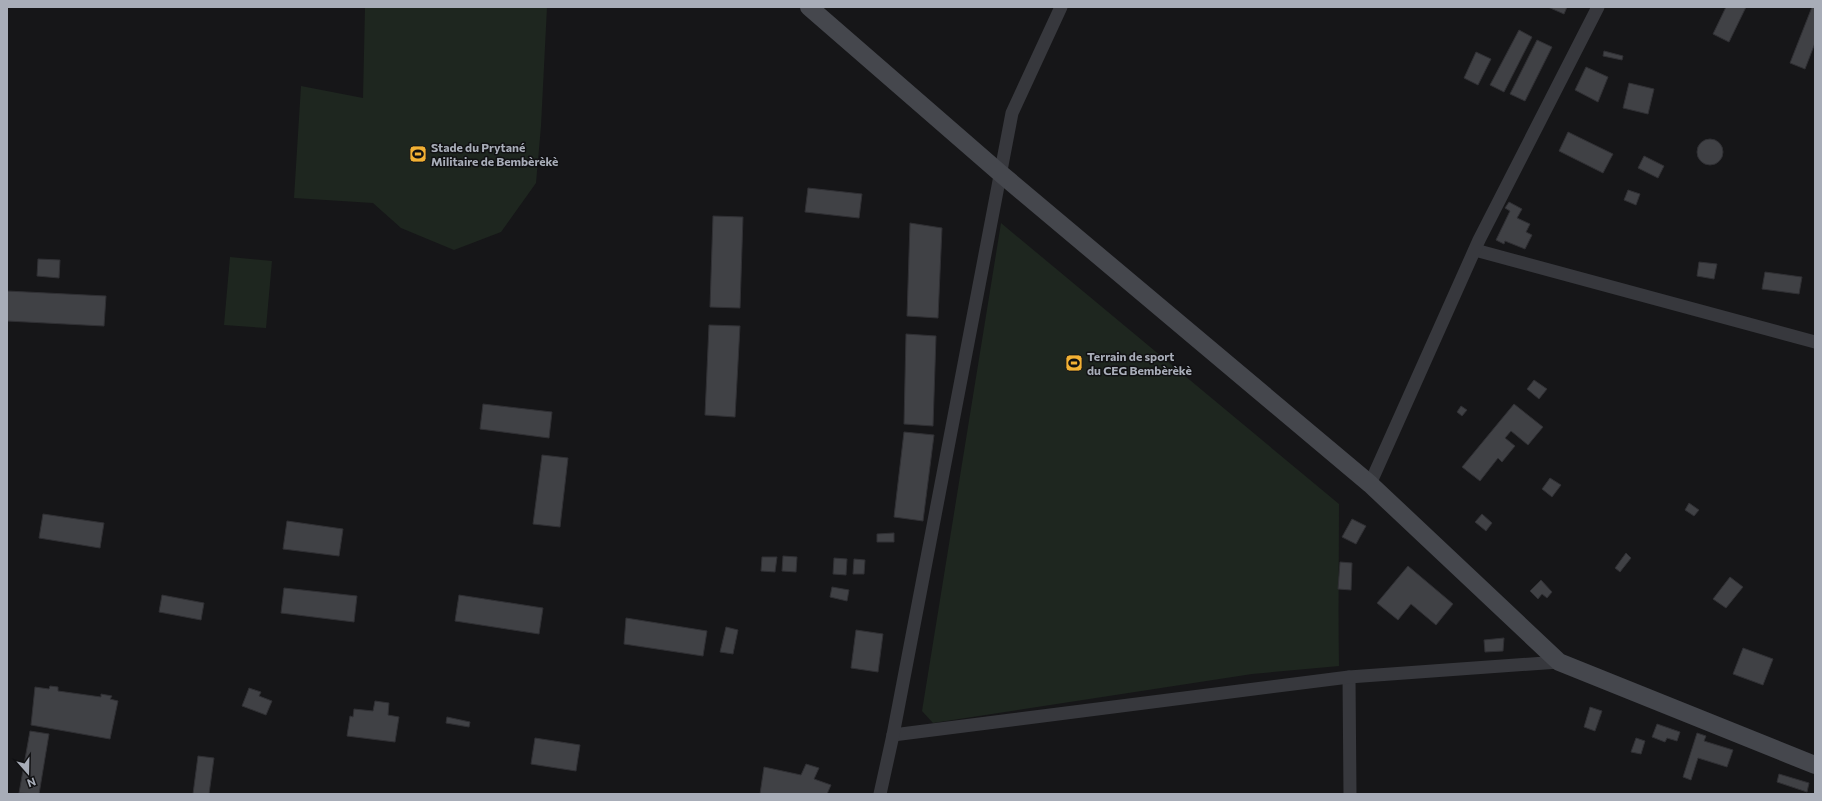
<svg xmlns="http://www.w3.org/2000/svg" width="1822" height="801" viewBox="0 0 1822 801" font-family="Commissioner,sans-serif">
  <style>
    .green { fill: #1e261f }
    .building { fill: #404145; stroke: #303034 }
    .lines { fill: none; stroke-linecap: round; stroke-linejoin: round }
    .minor { stroke: #37383d; stroke-width: 13 }
    .secondary { stroke: #45474d; stroke-width: 18 }
    .labels { text-anchor: middle; dominant-baseline: central; stroke-width: 3; stroke-linejoin: round; paint-order: stroke }
    .poi-label { font-size: 12px; font-weight: bold; fill: #a8adb8; stroke: #111113; text-anchor: start }
  </style>
  <rect width="100%" height="100%" fill="#161618"/>
  <g class="green">
    <path d="M365,7H547L541,126L536,183L501,232L454,250L401,228L373,203L294,198L301,86L363,98Z"/>
    <path d="M1001,223L1339,504C1339,558 1338,611 1339,666L1252,674L933,723L922,711Z"/>
    <path d="M230,257L272,261L266,328L224,325Z"/>
  </g>
  <g class="building">
    <path d="M1548,7H1567L1564,14Z"/>
    <path d="M1726,7H1746L1729,42L1713,34Z"/>
    <path d="M1812,7H1815V43L1805,69L1790,63Z"/>
    <path d="M1519,30L1532,37L1504,92L1490,85Z"/>
    <path d="M1537,40L1552,47L1525,101L1510,94Z"/>
    <path d="M1604,51L1623,56L1622,60L1603,56Z"/>
    <path d="M1476,52L1491,59L1478,85L1464,78Z"/>
    <path d="M1586,67L1608,77L1598,102L1575,90Z"/>
    <path d="M1629,83L1654,89L1648,114L1623,108Z"/>
    <path d="M1568,132L1613,154L1603,173L1559,151Z"/>
    <circle cx="1710" cy="152" r="13"/>
    <path d="M1644,156L1664,166L1658,178L1638,168Z"/>
    <path d="M808,188L862,194L859,218L805,212Z"/>
    <path d="M1628,190L1640,194L1636,205L1624,200Z"/>
    <path d="M1509,202L1522,209L1517,218L1530,224L1526,232L1532,235L1525,249L1505,241L1504,244L1496,240L1510,211L1505,208Z"/>
    <path d="M713,216L743,217L740,308L710,307Z"/>
    <path d="M910,223L942,228L938,318L907,316Z"/>
    <path d="M38,259L60,260L59,278L37,276Z"/>
    <path d="M1699,262L1717,264L1714,279L1697,276Z"/>
    <path d="M1765,272L1802,277L1799,294L1762,289Z"/>
    <path d="M7,291L106,296L104,326L7,321Z"/>
    <path d="M709,325L740,326L735,417L705,415Z"/>
    <path d="M906,334L936,336L933,426L904,424Z"/>
    <path d="M1534,380L1547,389L1539,399L1527,389Z"/>
    <path d="M483,404L552,412L549,438L480,429Z"/>
    <path d="M1514,404L1543,427L1528,445L1511,431L1505,438L1515,446L1502,462L1498,458L1480,481L1462,467Z"/>
    <path d="M1461,406L1467,410L1462,416L1457,412Z"/>
    <path d="M904,432L934,435L923,521L894,517Z"/>
    <path d="M542,455L568,458L560,527L533,524Z"/>
    <path d="M1550,478L1561,485L1552,497L1542,489Z"/>
    <path d="M1689,503L1699,510L1694,516L1685,510Z"/>
    <path d="M43,514L104,523L100,548L39,538Z"/>
    <path d="M1482,514L1492,523L1486,531L1475,522Z"/>
    <path d="M1352,519L1366,526L1356,544L1342,537Z"/>
    <path d="M287,521L343,529L339,556L283,549Z"/>
    <path d="M894,533V542H877V534Z"/>
    <path d="M1626,553L1631,558L1620,572L1615,568Z"/>
    <path d="M783,556L797,557L796,572L782,571Z"/>
    <path d="M762,557H777L775,572L761,571Z"/>
    <path d="M834,558L847,559L846,575L833,574Z"/>
    <path d="M854,559L865,560L864,574H853Z"/>
    <path d="M1340,562L1352,563L1351,590L1338,589Z"/>
    <path d="M1408,566L1453,604L1436,625L1411,604L1398,620L1377,603Z"/>
    <path d="M1730,577L1743,587L1726,608L1713,599Z"/>
    <path d="M1541,580L1552,592L1547,598L1542,594L1538,599L1530,591Z"/>
    <path d="M832,587L849,590L847,601L830,597Z"/>
    <path d="M284,588L357,596L354,622L281,613Z"/>
    <path d="M162,595L204,603L201,620L159,612Z"/>
    <path d="M459,595L543,608L539,634L455,621Z"/>
    <path d="M626,618L707,631L703,656L624,644Z"/>
    <path d="M726,627L738,630L733,654L720,652Z"/>
    <path d="M856,630L883,634L878,672L851,668Z"/>
    <path d="M1504,638L1503,651L1485,652L1484,640Z"/>
    <path d="M1743,648L1773,659L1763,685L1733,674Z"/>
    <path d="M50,686L58,687V691L101,697V694L112,696L110,699L118,701L110,739L31,725L35,687L49,689Z"/>
    <path d="M249,688L261,692L259,696L272,701L266,715L242,706Z"/>
    <path d="M375,701L389,703L388,715L399,717L395,742L347,736L350,716L353,717L354,709L373,711Z"/>
    <path d="M1590,707L1602,711L1595,731L1584,727Z"/>
    <path d="M447,717L470,722L469,727L446,723Z"/>
    <path d="M1657,724L1680,732L1677,741L1667,738L1665,742L1652,737Z"/>
    <path d="M30,731L49,734L39,794L19,793Z"/>
    <path d="M1697,733L1706,736L1704,741L1733,750L1727,767L1698,758L1691,780L1683,777Z"/>
    <path d="M535,738L580,745L576,771L531,764Z"/>
    <path d="M1636,738L1645,741L1641,754L1631,752Z"/>
    <path d="M198,756L214,758L209,794H193Z"/>
    <path d="M806,764L819,768L814,779L831,785L827,794H760L764,767L801,775Z"/>
    <path d="M1779,774L1809,783L1807,792L1777,782Z"/>
  </g>
  <g class="lines">
    <g class="minor">
      <path d="M1475,250L1815,342"/>
      <path d="M1370,484L1479,240L1598,7"/>
      <path d="M1349,677L1350,794"/>
      <path d="M893,735L1349,677L1559,662"/>
      <path d="M880,794L893,735L1012,113L1061,7"/>
    </g>
    <path class="secondary" d="M809,7L1000,173L1370,484L1559,662L1815,765"/>
  </g>
  <defs>
    <g id="stadium-square" transform="scale(0.9)"><rect x="-9" y="-9" width="18" height="18" rx="4" fill="#f2b134" stroke="#111113"/><path d="M0-5a6.5 5 0 1 0 0 10a6.5 5 0 1 0 0-10ZM-3.5-1.8h7v3.6h-7Z" fill="#111"/></g>
  </defs>
  <g fill-rule="evenodd">
    <use href="#stadium-square" x="418" y="154"/>
    <use href="#stadium-square" x="1074" y="363"/>
  </g>
  <g class="labels">
    <g class="poi-label">
      <text x="431" y="147">Stade du Prytané<tspan x="431" dy="14">Militaire de Bembèrèkè</tspan></text>
      <text x="1087" y="356">Terrain de sport<tspan x="1087" dy="14">du CEG Bembèrèkè</tspan></text>
    </g>
  </g>
  <rect width="1822" height="801" fill="none" stroke="#a8adb8" stroke-width="16"/>
  <g transform="translate(28 773) rotate(160)" stroke="#111113" stroke-width="3" paint-order="stroke">
  <path d="M0-3L7 15L0 10L-7 15Z" fill="#a8adb8"/>
  <text y="-6" font-size="11" font-weight="bold" text-anchor="middle" fill="#a8adb8">N</text>
  </g>
</svg>
